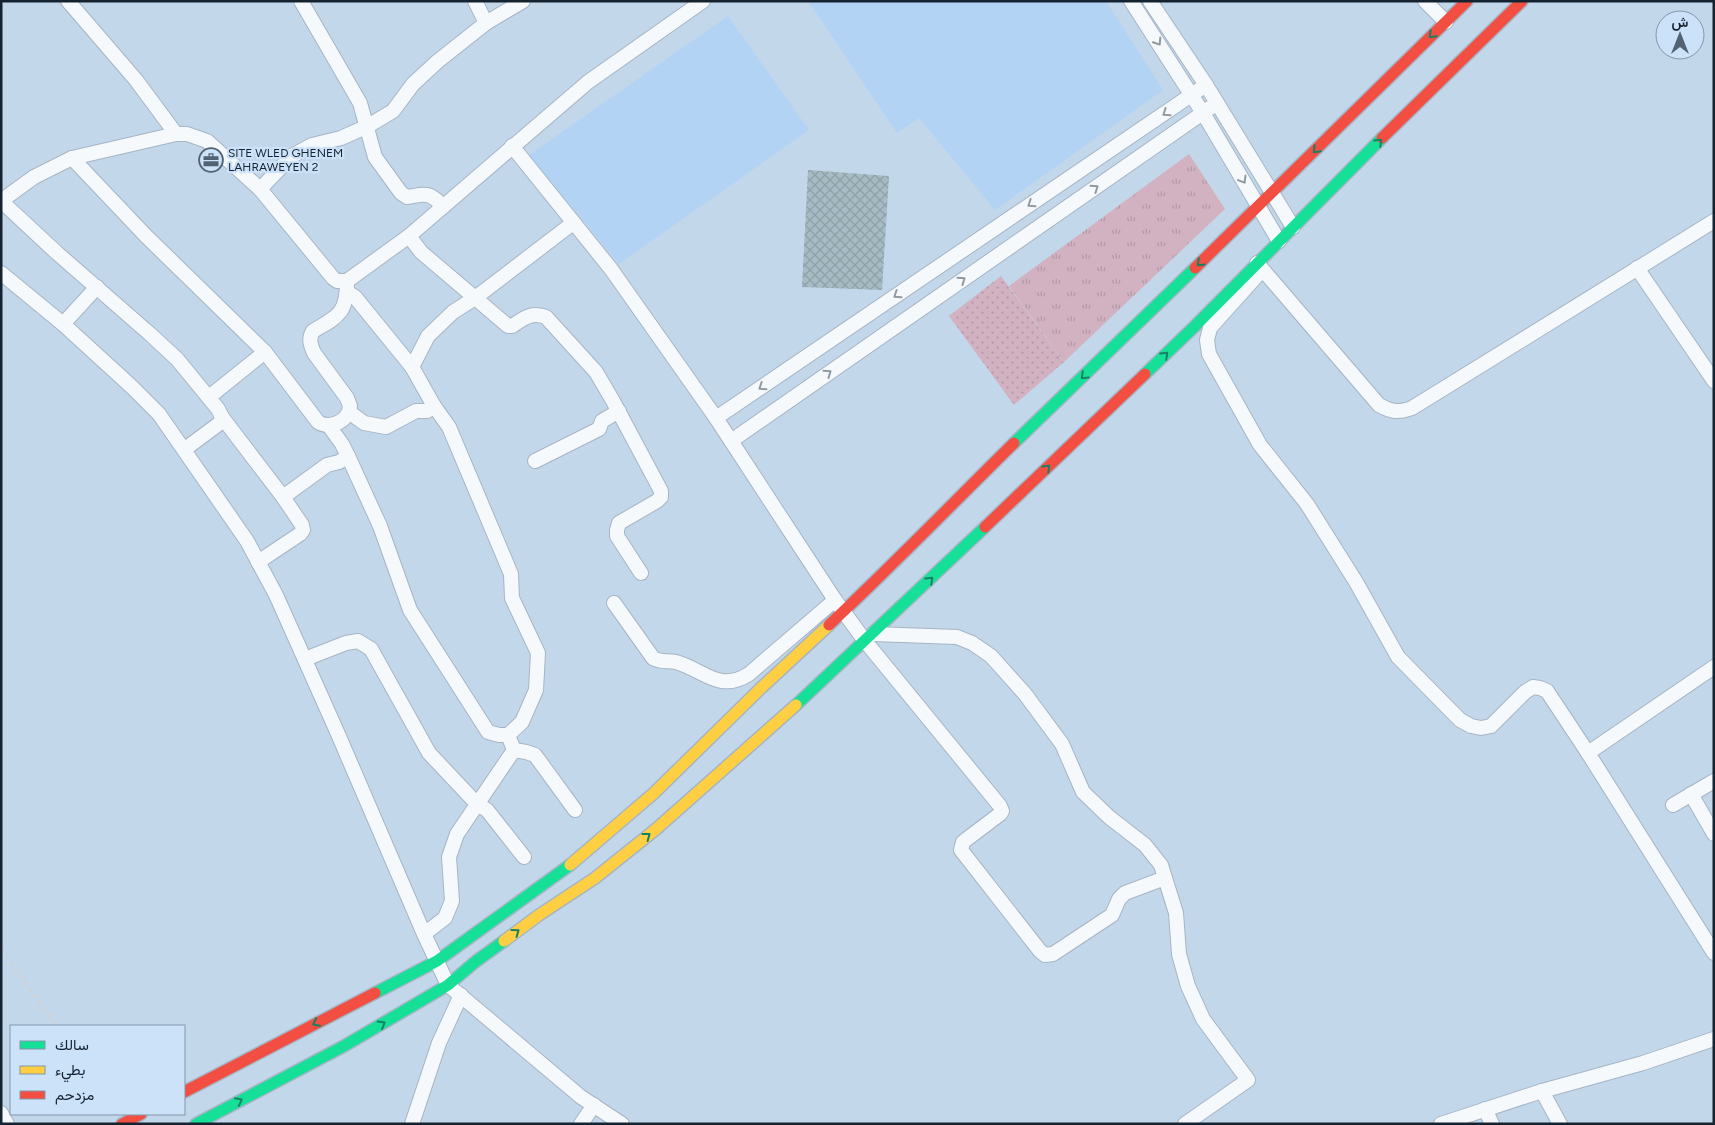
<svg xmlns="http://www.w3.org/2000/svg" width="1715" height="1125" viewBox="0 0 1715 1125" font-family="Figtree,Vazirmatn,sans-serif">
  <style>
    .built { fill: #b2d3f4 }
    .grass { fill: url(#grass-dots) }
    .park { fill: url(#park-tufts) }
    .building { fill: url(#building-cross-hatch) }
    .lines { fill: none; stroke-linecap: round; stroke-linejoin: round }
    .street-casing { stroke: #a5b5c5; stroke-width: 16 }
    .fast-casing { stroke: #a5b5c5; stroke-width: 14 }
    .slow-casing { stroke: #a5b5c5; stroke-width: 14 }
    .jam-casing { stroke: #a5b5c5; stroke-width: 14 }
    .path { stroke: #ccd2d8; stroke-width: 3; stroke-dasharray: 4 4; stroke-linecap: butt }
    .street { stroke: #f6f9fc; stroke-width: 14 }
    .fast { stroke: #16e098; stroke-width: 11 }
    .slow { stroke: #ffcf43; stroke-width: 11 }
    .jam { stroke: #f24e42; stroke-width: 11 }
    .oneway { stroke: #168264 }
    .oneway2 { stroke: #9199a1 }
    .labels { text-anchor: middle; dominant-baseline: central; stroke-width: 4.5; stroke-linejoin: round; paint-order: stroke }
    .poi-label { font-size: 12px; fill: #152331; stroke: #cce2f9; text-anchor: start }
  </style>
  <defs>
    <pattern id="grass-dots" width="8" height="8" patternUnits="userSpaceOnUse" patternTransform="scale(1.25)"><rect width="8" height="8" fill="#d2b2c1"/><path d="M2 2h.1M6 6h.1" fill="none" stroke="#b399a6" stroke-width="1.8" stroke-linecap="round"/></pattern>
    <pattern id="park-tufts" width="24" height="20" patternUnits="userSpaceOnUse" patternTransform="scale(1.25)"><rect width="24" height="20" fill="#d2b2c1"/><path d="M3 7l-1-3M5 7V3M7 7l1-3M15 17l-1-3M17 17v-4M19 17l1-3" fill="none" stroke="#b399a6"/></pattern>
    <pattern id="building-cross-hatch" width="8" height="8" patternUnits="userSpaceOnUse" patternTransform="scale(1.25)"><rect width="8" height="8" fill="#a6bbc3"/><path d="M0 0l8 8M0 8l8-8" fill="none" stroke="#8ea0a8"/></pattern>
  </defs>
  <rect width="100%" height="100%" fill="#c3d7eb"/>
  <g class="built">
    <path d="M808,1H1106L1163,90L995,210L919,118L897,133Z"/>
    <path d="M728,16L809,130L619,264L529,155Z"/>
  </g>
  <path class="grass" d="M1001,276L1064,362L1014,405L949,316Z"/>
  <path class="park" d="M1189,154L1225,209L1064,362L1009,286Z"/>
  <path class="building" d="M808,170L889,176L882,290L802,287Z"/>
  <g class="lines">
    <g class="street-casing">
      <g id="street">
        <path d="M68,1L136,80L176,134"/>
        <path d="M301,1L360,103L375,157L401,193L407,197C426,194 428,191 443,206"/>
        <path d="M475,1L486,23"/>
        <path d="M1131,1L1203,113L1279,241"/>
        <path d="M1150,1L1206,85L1293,227"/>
        <path d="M1425,1L1446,22"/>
        <path d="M512,146L611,269L716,418L835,600L865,641L1000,806L1002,811L1000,814L963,842L961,850L1040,951L1045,955L1053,954L1112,915L1119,899L1125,893L1165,878"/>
        <path d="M72,158L146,236L265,352L318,422C330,430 349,421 350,406L347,398L314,353C311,346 308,339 313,331C339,316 347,313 347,281"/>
        <path d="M260,189L292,156L312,145L341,138L368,126L393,111L413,84L438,61L486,23L523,1"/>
        <path d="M1,201L34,177L72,158L176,134H187L207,141L260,189L333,278L337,281H347L409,236L588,82L703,1"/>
        <path d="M1,201L57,253L150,334L177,359L218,409L222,417L220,423L185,449"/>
        <path d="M409,236L421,252L508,326H512C523,319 532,311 546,317L596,372L613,401L661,491V497L657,501L619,523L617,530V536L641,573"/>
        <path d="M1257,263L1379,405C1392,412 1398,413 1412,408L1714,221"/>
        <path d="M1637,268L1714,381"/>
        <path d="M1262,270L1210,328L1207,340L1209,354L1260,445L1307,504L1356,582L1398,657L1460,720L1471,726L1481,728L1491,726L1525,692L1533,687L1540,688L1547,691L1588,753L1714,953"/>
        <path d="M1,273L63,324L132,387L159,414L247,541L276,595L338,734L424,934L448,985L581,1097L622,1124"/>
        <path d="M347,292L355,297L412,367L434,406L449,427L511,574L512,598L538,653L536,690L522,722L508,735"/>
        <path d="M63,324L97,287"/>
        <path d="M412,367L428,336L453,312L475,298L573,223"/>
        <path d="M209,397L265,352"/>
        <path d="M349,412L364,423L386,427L416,411H427L434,406"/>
        <path d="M222,417L283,497L327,465L339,462L348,456L342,444L329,426"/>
        <path d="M716,418L1206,85"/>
        <path d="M731,441L1217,103"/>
        <path d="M348,456L380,526L410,610L488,732L499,735H508L514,750L526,752L535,755L575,810"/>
        <path d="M535,461L599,429L602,421L619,411"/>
        <path d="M258,562L300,534L303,530L302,525L283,497"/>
        <path d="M614,603L653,658C661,663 667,660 676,662C704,670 719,693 749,674L835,600"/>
        <path d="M873,634L957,637L972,643L991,656L1025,694L1062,744L1083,792L1109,817L1145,845L1161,865L1176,913L1179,954L1188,986L1203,1019L1248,1080L1185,1124"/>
        <path d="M305,659L346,643L358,641L371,649L429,753L477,804L487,810L524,857"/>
        <path d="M1588,753L1714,667"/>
        <path d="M1691,794L1714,834"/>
        <path d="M1673,805L1714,781"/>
        <path d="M424,934L445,918L452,901L449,857L457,834L514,750"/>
        <path d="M1542,1091L1560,1124"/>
        <path d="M1485,1109L1492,1124"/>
        <path d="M1,1113L7,1124"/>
        <path d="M412,1124L439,1043L461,995"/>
        <path d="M581,1124L594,1105"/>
        <path d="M1441,1124L1542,1091L1643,1063L1714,1039"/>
      </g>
    </g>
    <g class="fast-casing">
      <g id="fast">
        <path d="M1145,374L1194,327L1382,138"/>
        <path d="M1014,443L1195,268"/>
        <path d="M796,705L985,527"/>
        <path d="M375,993L437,961L570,865"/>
        <path d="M196,1124L344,1046L448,985L475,962L504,941"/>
      </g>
    </g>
    <g class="slow-casing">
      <g id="slow">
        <path d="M570,865L654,793L761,688L829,625"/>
        <path d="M504,941L539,915L595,878L655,830L796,705"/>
      </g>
    </g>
    <g class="jam-casing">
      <g id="jam">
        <path d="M1382,138L1522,1"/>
        <path d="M1195,268L1467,1"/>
        <path d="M985,527L1145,374"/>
        <path d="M829,625C892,566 952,504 1014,443"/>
        <path d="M184,1092L375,993"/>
        <path d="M122,1124L141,1114"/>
      </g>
    </g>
    <path class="path" d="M1,949L57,1026"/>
    <use href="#street" class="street"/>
    <use href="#fast" class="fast"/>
    <use href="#slow" class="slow"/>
    <use href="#jam" class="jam"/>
  </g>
  <defs><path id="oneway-chevron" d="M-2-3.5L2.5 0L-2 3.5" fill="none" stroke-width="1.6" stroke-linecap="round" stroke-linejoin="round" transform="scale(1.25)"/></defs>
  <g class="oneway">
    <use href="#oneway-chevron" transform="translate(1432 35) rotate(135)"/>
    <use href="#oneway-chevron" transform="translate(1379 142) rotate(-44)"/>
    <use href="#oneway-chevron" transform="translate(1316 150) rotate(135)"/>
    <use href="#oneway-chevron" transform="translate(1200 263) rotate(136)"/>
    <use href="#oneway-chevron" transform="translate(1165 355) rotate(-44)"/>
    <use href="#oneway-chevron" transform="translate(1084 376) rotate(136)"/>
    <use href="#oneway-chevron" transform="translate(1047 468) rotate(-44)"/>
    <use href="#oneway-chevron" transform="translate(930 580) rotate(-44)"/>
    <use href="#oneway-chevron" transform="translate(647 836) rotate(-37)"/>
    <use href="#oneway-chevron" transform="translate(516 932) rotate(-36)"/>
    <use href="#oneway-chevron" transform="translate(316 1023) rotate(153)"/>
    <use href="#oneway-chevron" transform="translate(382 1024) rotate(-30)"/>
    <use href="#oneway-chevron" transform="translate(239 1101) rotate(-27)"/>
  </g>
  <g class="oneway2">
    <use href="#oneway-chevron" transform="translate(1158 42) rotate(57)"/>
    <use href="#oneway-chevron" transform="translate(1166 113) rotate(146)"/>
    <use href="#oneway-chevron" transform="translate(1243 180) rotate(59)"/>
    <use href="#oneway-chevron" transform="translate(1095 188) rotate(-35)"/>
    <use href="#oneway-chevron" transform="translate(1031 204) rotate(146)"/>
    <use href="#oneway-chevron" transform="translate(962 280) rotate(-35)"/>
    <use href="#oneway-chevron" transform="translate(897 295) rotate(146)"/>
    <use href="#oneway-chevron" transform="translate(828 373) rotate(-35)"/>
    <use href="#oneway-chevron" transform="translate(762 387) rotate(146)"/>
  </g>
  <defs>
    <g id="office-ring" transform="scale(1.25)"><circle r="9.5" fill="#cce2f9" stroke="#526272" stroke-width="1.5"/><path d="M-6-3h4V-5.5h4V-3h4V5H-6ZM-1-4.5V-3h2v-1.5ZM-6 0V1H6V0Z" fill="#526272"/></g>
  </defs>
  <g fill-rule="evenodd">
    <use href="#office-ring" x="211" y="160"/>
  </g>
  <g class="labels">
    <g class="poi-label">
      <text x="228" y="153">SITE WLED GHENEM<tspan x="228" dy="14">LAHRAWEYEN 2</tspan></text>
    </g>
  </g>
  <rect width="1715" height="1125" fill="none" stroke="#152331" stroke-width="5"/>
  <rect x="10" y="1025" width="175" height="90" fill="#cce2f9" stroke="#8396a9"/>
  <rect x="20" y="1041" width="25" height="8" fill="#16e098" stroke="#8396a9"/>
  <text x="55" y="1050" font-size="15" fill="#152331">سالك</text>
  <rect x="20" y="1066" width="25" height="8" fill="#ffcf43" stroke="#8396a9"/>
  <text x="55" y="1075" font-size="15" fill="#152331">بطيء</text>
  <rect x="20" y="1091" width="25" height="8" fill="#f24e42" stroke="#8396a9"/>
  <text x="55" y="1100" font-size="15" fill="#152331">مزدحم</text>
  <g transform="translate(1680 35)"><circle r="24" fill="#cce2f9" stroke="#8396a9"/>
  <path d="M0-4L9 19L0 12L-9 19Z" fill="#526272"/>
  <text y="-8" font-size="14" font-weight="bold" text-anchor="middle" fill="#152331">ش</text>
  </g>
</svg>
